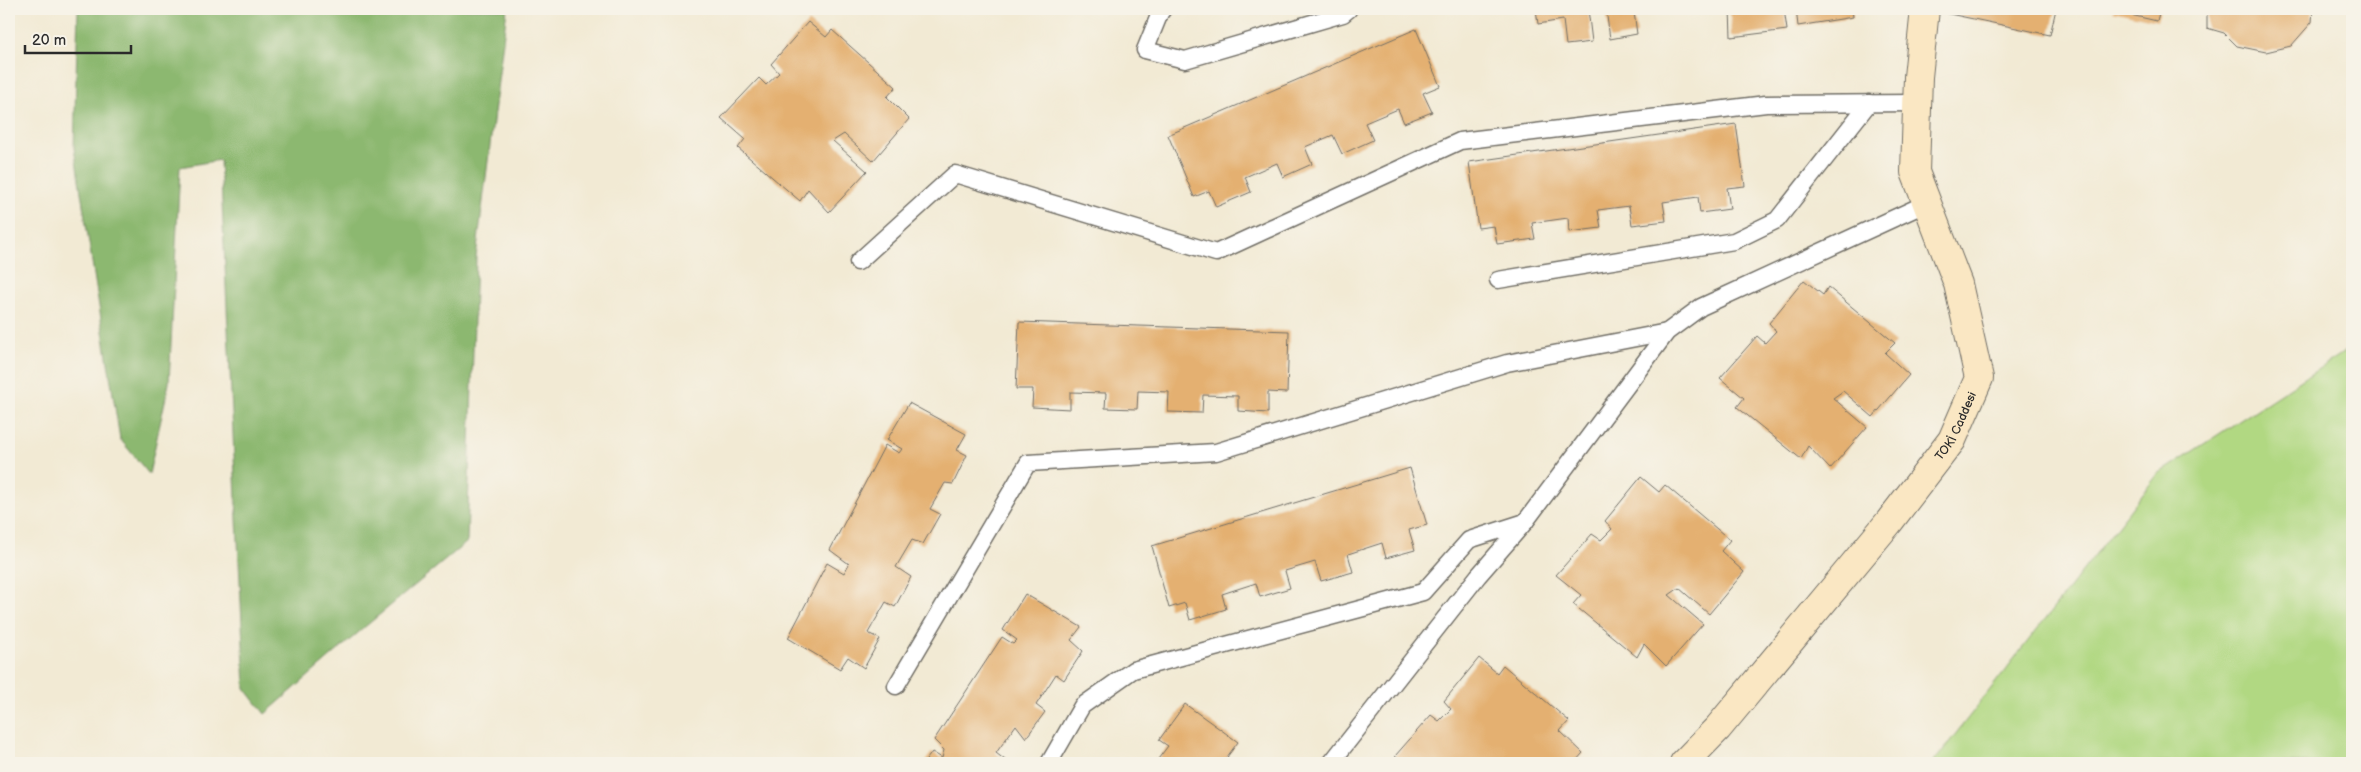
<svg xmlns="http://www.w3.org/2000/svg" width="2361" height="772" viewBox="0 0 2361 772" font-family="'Balsamiq Sans',sans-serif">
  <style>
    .green { fill: #b1d882; stroke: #6e8256 }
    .forest { fill: #8cb870; stroke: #5c724e }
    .building { fill: #e4b071 }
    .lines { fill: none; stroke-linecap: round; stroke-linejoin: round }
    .lane-casing { stroke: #716e66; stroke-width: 19 }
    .secondary-casing { stroke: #716e66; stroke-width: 30 }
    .lane { stroke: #fff; stroke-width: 16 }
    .secondary { stroke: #fae7c3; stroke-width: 28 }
    .labels { text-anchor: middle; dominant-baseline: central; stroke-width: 4; stroke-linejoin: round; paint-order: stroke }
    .street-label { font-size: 12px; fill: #2b2b2b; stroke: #f7f3e8 }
  </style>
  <rect width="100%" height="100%" fill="#f7f3e8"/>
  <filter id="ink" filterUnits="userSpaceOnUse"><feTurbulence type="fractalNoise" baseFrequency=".02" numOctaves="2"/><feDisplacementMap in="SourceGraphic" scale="10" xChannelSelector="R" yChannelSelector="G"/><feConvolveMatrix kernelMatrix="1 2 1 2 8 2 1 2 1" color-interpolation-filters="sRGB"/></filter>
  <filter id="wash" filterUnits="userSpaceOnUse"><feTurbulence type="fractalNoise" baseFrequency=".0096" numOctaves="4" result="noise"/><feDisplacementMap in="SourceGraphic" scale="20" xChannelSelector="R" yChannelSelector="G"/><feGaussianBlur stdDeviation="1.12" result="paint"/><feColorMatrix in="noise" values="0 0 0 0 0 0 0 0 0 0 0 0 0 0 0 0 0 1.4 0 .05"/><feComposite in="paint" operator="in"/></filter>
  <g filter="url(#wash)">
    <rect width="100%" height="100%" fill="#f2ead4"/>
    <path class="green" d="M2352,347V763H1933L2158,474Z"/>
    <path class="forest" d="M78,9H507L476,257L467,542L366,626L265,714L245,688L220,160L180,167L169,383L149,474L120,439L74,148Z"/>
    <g id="blocks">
      <g class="building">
        <path d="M1536,9H1588L1592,42L1566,45L1563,20L1538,24Z"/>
        <path d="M1606,9H1659V11L1634,12L1637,34L1610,39Z"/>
        <path d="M1730,9H1784L1787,30L1731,37Z"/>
        <path d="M1796,9H1852L1853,17L1798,26Z"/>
        <path d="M1941,9H2056L2050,35L1940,12Z"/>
        <path d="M2114,9H2160L2157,21L2113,11Z"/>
        <path d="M2207,9H2313L2312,22L2291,46L2266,52L2237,46L2224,33L2207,28Z"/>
        <path d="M808,22L826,37L832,30L896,87L887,97L909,119L873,161L844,134L833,141L867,171L829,212L808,189L800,201L738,148L745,139L721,118L759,78L766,85L779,73L771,64Z"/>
        <path d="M1416,29L1440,86L1423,93L1432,112L1404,123L1398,109L1365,123L1373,140L1342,154L1333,135L1305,147L1312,164L1283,177L1277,163L1245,177L1251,192L1216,207L1209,191L1194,197L1168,135Z"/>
        <path d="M1736,124L1745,186L1727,188L1730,209L1700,213L1698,197L1663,202L1666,221L1632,225L1629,206L1598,210L1601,228L1569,232L1568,218L1532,223L1535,239L1497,244L1494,226L1478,228L1469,162Z"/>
        <path d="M1804,280L1823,295L1828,287L1895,343L1885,353L1909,375L1873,417L1843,391L1833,398L1867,427L1830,469L1808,446L1801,459L1737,407L1744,398L1720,378L1757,336L1765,343L1776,331L1769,323Z"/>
        <path d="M1019,322L1289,331L1287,393L1268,392V413L1238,411V396L1203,395L1202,413L1168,412L1169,392L1138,391L1137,409L1105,408L1106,393L1070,392V409L1032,407L1033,389H1016Z"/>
        <path d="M909,403L966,434L957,450L967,455L953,484L945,483L930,509L940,514L923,544L912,540L896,567L911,577L895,607L886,602L868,633L880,639L864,668L848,657L840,669L788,638L827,563L844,573L849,564L830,550L885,445L899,453L902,449L887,440Z"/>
        <path d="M1410,468L1427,525L1409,530L1415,550L1386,558L1382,543L1348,554L1353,572L1321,581L1315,562L1285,571L1290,588L1260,597L1256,583L1222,594L1226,609L1190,620L1185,603L1169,608L1152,546Z"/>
        <path d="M1641,477L1659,492L1665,485L1730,540L1721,551L1744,572L1709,614L1679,588L1669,595L1703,624L1666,666L1644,644L1637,657L1573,604L1581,595L1556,575L1592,534L1601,540L1612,529L1605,521Z"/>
        <path d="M1025,594L1081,627L1071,640L1083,651L1064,680L1056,674L1036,705L1045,712L1026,738L1016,725L996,753L1009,763H924L932,752L942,758L944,750L934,740L1002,637L1013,644L1017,640L1003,630Z"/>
        <path d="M1479,658L1497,673L1503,665L1569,721L1560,731L1583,753L1574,763H1403L1395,756L1431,715L1439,721L1451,709L1444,701Z"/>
        <path d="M1185,704L1238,742L1227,757L1237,763H1155L1168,746L1159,740Z"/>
      </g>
    </g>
  </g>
  <g filter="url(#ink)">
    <use href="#blocks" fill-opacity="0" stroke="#716e66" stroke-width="1"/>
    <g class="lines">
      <g class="lane-casing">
        <g id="lane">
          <path d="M1163,9L1160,13L1145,50L1185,60L1343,14L1349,9"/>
          <path d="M858,262L955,174L1216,253L1460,141L1766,104L1917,103"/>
          <path d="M1498,280L1734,241L1777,220L1869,103"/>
          <path d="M896,686L1028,463L1216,452L1507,363L1667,332"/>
          <path d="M1049,763L1082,706L1133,670L1423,592L1469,540L1525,522"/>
          <path d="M1331,763L1478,576L1525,522L1667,332L1701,307L1927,203"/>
        </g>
      </g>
      <g class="secondary-casing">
        <g id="secondary">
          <path id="s1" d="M1684,763L1718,728L1889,522L1952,440L1979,378L1958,284L1915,172L1918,77L1925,9"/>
        </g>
      </g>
      <use href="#lane" class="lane"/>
      <use href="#secondary" class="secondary"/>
    </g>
  </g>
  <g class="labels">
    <g class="street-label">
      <text stroke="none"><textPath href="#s1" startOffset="434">TOKİ Caddesi</textPath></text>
    </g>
  </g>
  <rect width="2361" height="772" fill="none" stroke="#f7f3e8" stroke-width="30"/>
  <path d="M25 45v8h106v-8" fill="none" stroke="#2b2b2b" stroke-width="2.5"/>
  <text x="32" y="45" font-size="15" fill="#2b2b2b" stroke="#f7f3e8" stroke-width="4" paint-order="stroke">20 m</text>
</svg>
